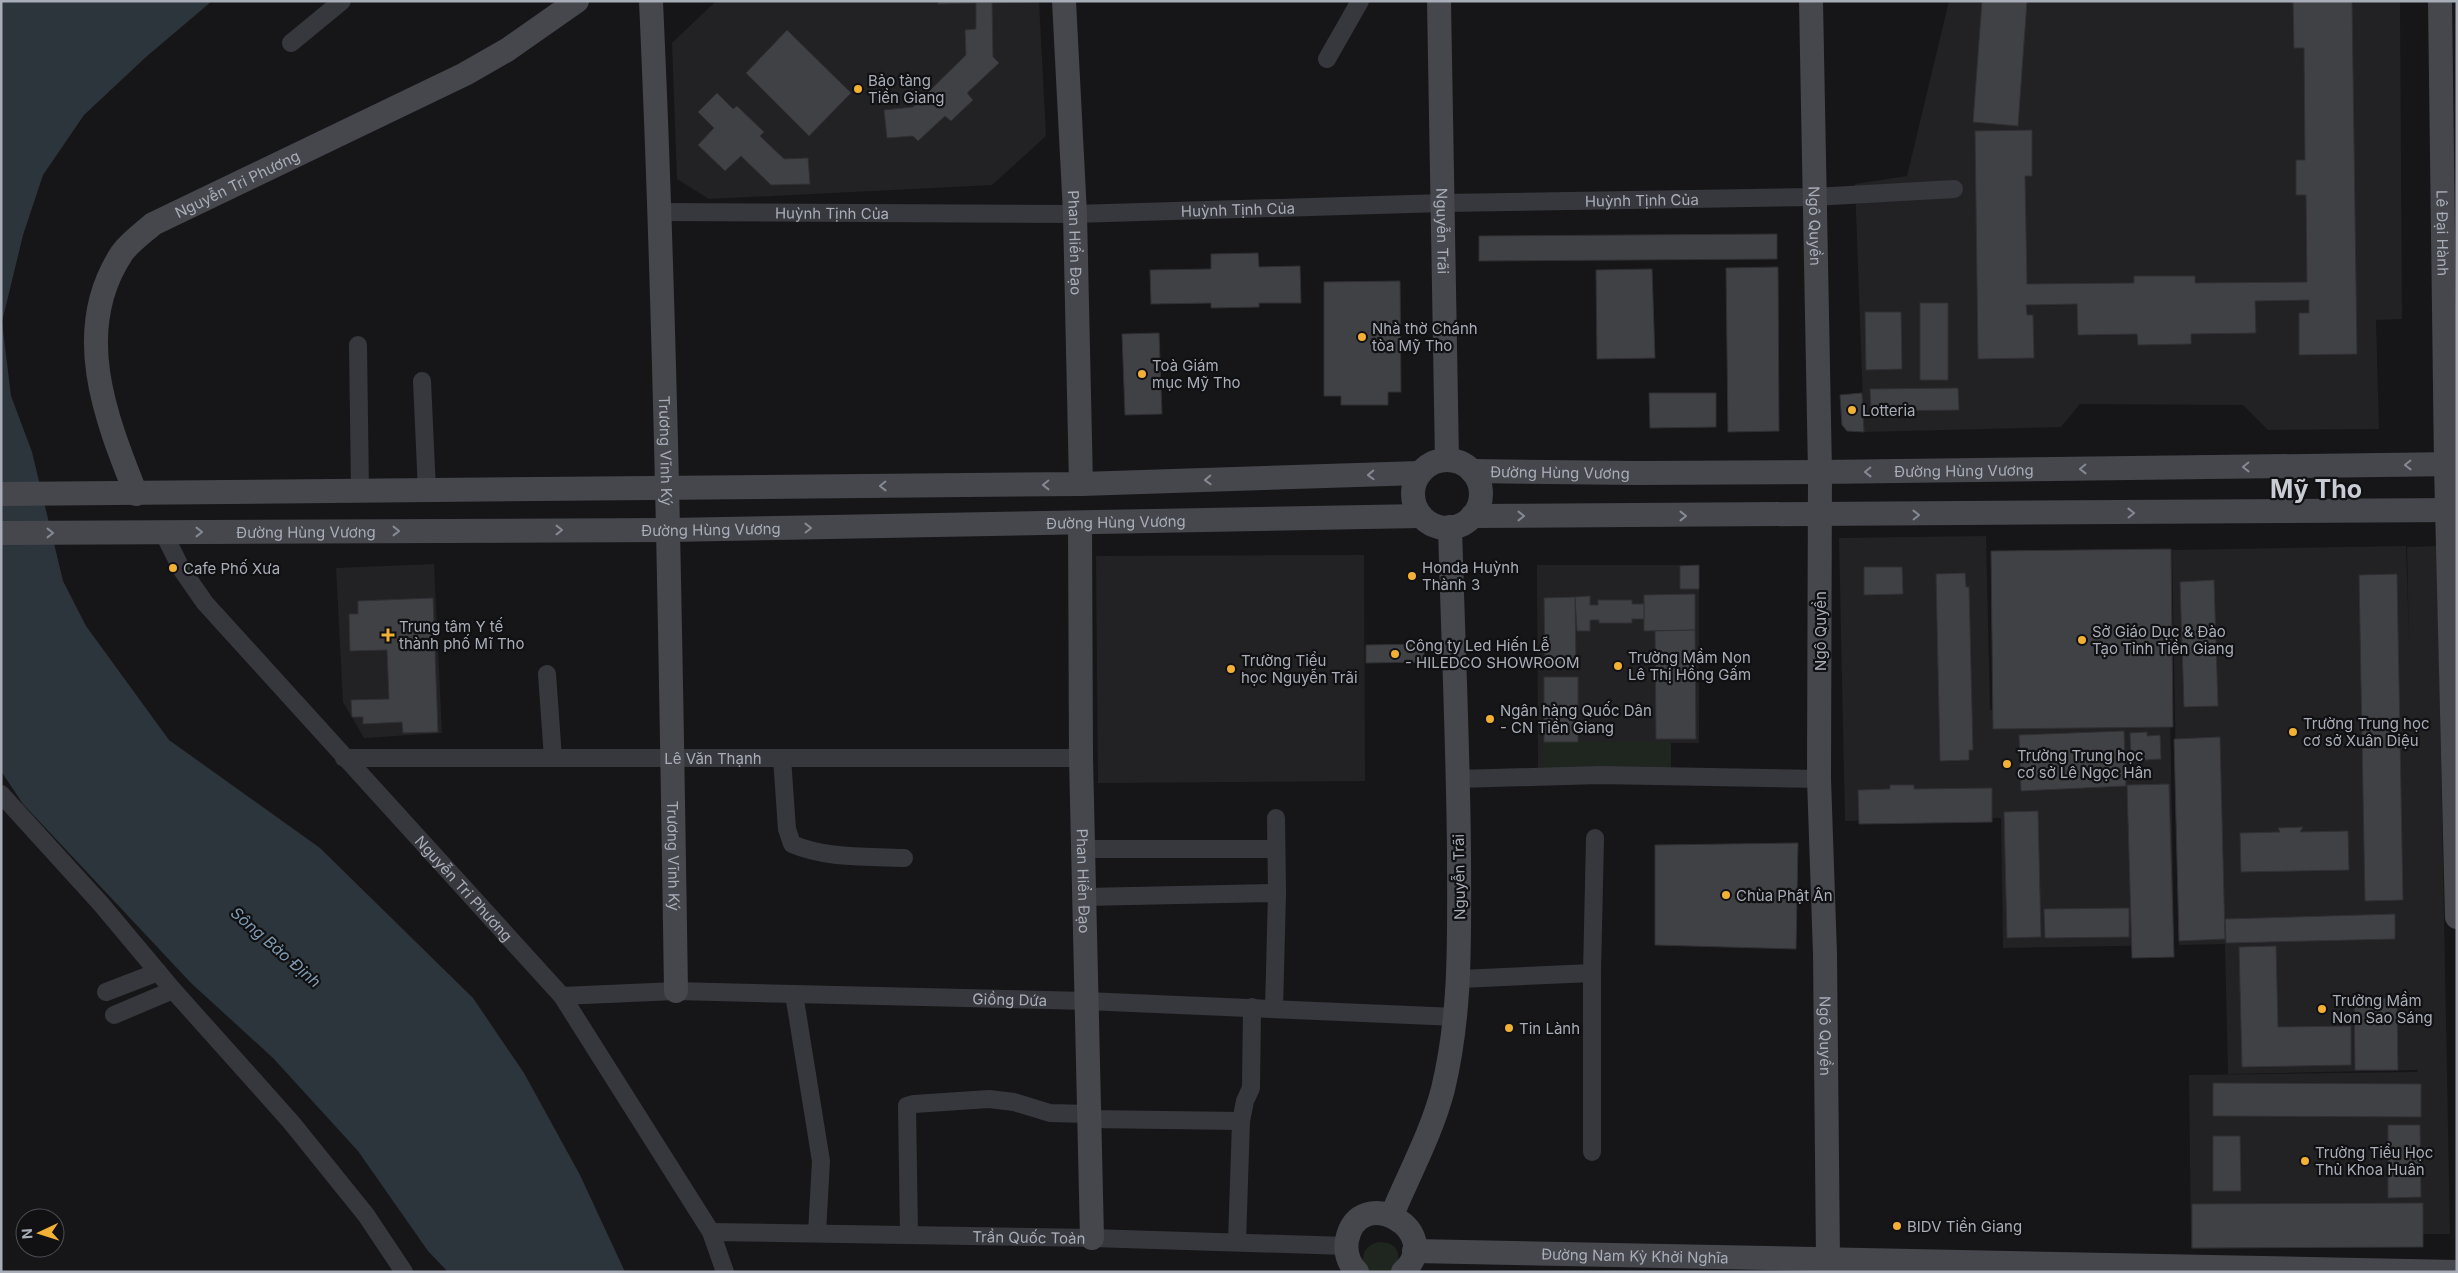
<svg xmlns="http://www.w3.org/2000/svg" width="2458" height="1273" viewBox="0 0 2458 1273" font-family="Inter,sans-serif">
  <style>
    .built { fill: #222225 }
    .green { fill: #1e261f }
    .water { fill: #2c353c }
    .building { fill: #404145; stroke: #303034 }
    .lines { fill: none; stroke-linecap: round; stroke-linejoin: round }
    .street { stroke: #37383d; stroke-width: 18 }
    .secondary { stroke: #45474d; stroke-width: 24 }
    .oneway { stroke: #858993 }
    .poi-dot { fill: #f2b134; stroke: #111113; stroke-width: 2 }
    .labels { text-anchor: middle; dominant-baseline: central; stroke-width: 4.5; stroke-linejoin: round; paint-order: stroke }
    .poi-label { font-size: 15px; fill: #a8adb8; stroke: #111113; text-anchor: start }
    .street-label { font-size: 15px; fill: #a8adb8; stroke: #111113 }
    .water-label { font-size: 16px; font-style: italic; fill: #7f9bb3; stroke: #111113 }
    .town-label { font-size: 25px; font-weight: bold; fill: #c9ccd4; stroke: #111113 }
  </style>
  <rect width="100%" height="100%" fill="#161618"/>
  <g class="built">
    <path d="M716,1H1039L1046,136L992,185L709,199L677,179L672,43Z"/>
    <path d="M1949,1H2400L2402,319L2376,320L2379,429L2268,430L2243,405L2080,404L2061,427L1864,432L1855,184L1907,176Z"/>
    <path d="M1986,536L1990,710L2170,707L2174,945L2003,948L2001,818L1845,821L1839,538Z"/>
    <path d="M2406,546L2409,641L2407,547L2437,546L2450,1234H2422V1246L2191,1249L2189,1075L2417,1072L2418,1070L2228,1074L2225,944L2179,945L2172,550Z"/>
    <path d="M1364,555L1365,781L1098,783L1096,556Z"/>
    <path d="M434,564L442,733L364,738L343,702L336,568Z"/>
    <path d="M1537,565H1699V743H1670V784H1538Z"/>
  </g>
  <g class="green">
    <rect x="1544" y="742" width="127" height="39"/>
    <path d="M1378,1242C1399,1242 1401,1254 1396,1272H1365C1361,1257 1362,1247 1378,1242Z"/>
  </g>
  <path class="water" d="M1,1H212L146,57L84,115L43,175L23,235L2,322L11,396L32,452L63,581L86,626L169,740L320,848L473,998L524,1073L580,1175L625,1272H448L428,1251L358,1151L273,1058L191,983L23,804L1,771Z"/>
  <g class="building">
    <path d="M938,1L1031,2L992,3L993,57L999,63L967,93L973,100L951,121L945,116L918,141L913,136L887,138L884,110L913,107L966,55L965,30L976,29V3L938,4Z"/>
    <path d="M1982,1H2027L2018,126L1973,122Z"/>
    <path d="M2293,1H2352L2357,354L2299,355V313H2309V300L2255,301L2256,333L2191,334V344L2138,345L2137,334L2078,335L2077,304L2026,305L2027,315H2033L2034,358L1978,359L1975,131L2032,130V176H2025L2027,284L2134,283V276H2195V283L2307,282L2306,195H2296V160H2305L2304,48H2294Z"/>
    <path d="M787,30L851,93L809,136L746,73Z"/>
    <path d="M717,93L733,109L737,106L764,132L760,136L784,159L808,158L810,184L771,185L741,156L725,171L698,145L714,128L698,112Z"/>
    <path d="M1777,234V259L1479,261V236Z"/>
    <path d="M1258,253L1259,267L1300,266L1301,303H1259V307L1211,308V303L1151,304L1150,270L1211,269V254Z"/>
    <path d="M1778,267L1779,431L1728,432L1726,268Z"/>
    <path d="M1652,269L1655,358L1597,359L1596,270Z"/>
    <path d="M1400,281L1401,392H1388V405H1341V396H1324V282Z"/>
    <rect x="1920" y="303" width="28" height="77"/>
    <path d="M1865,312H1901L1902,369L1866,370Z"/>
    <path d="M1159,333L1162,414L1125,415L1122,334Z"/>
    <path d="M1958,388L1959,410L1871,411L1870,389Z"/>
    <path d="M1649,393H1716V427L1650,428Z"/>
    <path d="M1862,393L1864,432L1847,431L1842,425L1840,395Z"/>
    <path d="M2171,549L2173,727L1993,729L1991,551Z"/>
    <path d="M1699,565V589H1680V566Z"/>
    <path d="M1864,567H1902L1903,594L1864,595Z"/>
    <path d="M1965,573L1966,587H1969L1973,750H1969V760L1940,761L1936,574Z"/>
    <path d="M2397,574L2403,900L2365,901L2359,575Z"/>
    <path d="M2214,580L2218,706L2184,707L2180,582Z"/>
    <path d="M1695,594V630L1644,631V595Z"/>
    <path d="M1590,596V605H1598V600H1632V604H1644V619H1632V623H1599V620H1590V631H1577L1575,597Z"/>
    <path d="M1575,597L1576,663L1545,664L1544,598Z"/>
    <path d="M433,598L438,732L403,733L402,722L363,724V717H352L351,700L389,699L387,650L350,651L349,614H358V601Z"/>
    <path d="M1695,630L1696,739H1656L1655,631Z"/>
    <path d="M1424,644V662L1366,663V645Z"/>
    <rect x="1544" y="677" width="34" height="65"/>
    <path d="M2124,731L2126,786L2021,791L2019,735Z"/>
    <path d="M2147,732V736L2160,735L2161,759L2131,761L2130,733Z"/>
    <path d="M2220,737L2225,939L2179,941L2174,739Z"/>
    <path d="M2169,784L2174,957L2132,958L2127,785Z"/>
    <path d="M1890,785H1914V789L1992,788V822L1859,824L1858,790L1890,789Z"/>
    <path d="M2038,811L2041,937L2007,938L2004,812Z"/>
    <path d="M2303,827L2300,832L2348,831L2349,870L2241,872L2240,833L2280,832L2278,828Z"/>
    <path d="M1798,843L1796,949L1655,945V845Z"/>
    <path d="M2129,908V937L2045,938L2044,909Z"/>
    <path d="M2395,914V939L2226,943L2225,919Z"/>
    <path d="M2276,946L2278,1027L2351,1026V1065L2242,1067L2239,947Z"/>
    <path d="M2397,998L2398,1070H2355L2354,999Z"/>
    <path d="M2213,1083L2421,1084V1117L2213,1116Z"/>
    <path d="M2388,1125H2420L2421,1197L2388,1198Z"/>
    <path d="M2213,1136H2240L2241,1191H2213Z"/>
    <path d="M2423,1203V1247L2192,1248V1204Z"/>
  </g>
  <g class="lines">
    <g class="street">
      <path d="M291,43L342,1"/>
      <path d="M1327,59L1360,1"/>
      <path id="s1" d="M660,212L1075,214L1443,203L1814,197L1954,189"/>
      <path d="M358,345L360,491"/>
      <path d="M422,381L427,491"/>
      <path id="s2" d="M163,532L182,570L205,603L562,996L711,1232L725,1272"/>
      <path d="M547,674L553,758"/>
      <path id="s3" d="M344,758H1081"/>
      <path d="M782,758L787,829L792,844C827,859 867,856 904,858"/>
      <path d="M1458,779L1600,775L1819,779"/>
      <path d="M1,794L101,904L173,990L291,1122L366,1215L404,1272"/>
      <path d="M1276,818L1277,893"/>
      <path d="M1084,849H1276"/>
      <path d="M1085,897L1277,893L1274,1009"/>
      <path d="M1460,979L1592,973L1595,838"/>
      <path d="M106,992L158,972"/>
      <path d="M794,994L821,1161L817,1233"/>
      <path id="s4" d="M562,996L676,991L794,994L1086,1001L1456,1017"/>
      <path d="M114,1015L173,990"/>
      <path d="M1089,1119L1241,1121"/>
      <path d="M1592,1152V973"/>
      <path id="s5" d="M711,1232L1092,1238L1346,1246"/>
      <path d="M909,1235L907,1106L914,1104L989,1099L1014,1102L1050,1113L1089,1114"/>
      <path d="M1237,1242L1241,1121L1245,1101L1251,1088L1252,1007"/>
    </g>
    <g class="secondary">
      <path id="s6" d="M651,1C666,331 671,661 676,991"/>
      <path id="s7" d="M1064,1L1075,214L1081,484"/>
      <path id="s8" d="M1439,1L1447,460"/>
      <path id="s9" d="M1811,1L1820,472L1819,779L1825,954L1828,1261"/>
      <path id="s10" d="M2440,1L2446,465L2457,917"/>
      <circle cx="1447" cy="494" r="34"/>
      <path id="s11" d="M1472,471L1636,473L1820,472L2457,464"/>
      <path d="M1,494L1081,484L1420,473"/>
      <path id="s12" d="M136,494C105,416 71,330 122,253C130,242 143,233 153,224L465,74L507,50L577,1"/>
      <path d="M1472,516L2457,510"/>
      <path id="s13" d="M1080,523L1081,758L1092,1238"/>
      <path id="s14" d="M1,533L669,530L1421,516"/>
      <path d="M1392,1215C1409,1174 1432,1132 1443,1089C1462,1010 1459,933 1459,852C1458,744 1453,636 1450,527"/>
      <path id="s15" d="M1414,1251L2457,1272"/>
      <path d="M1357,1272C1348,1263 1345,1252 1347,1240C1359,1181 1447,1232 1403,1272"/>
    </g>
  </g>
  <defs><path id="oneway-chevron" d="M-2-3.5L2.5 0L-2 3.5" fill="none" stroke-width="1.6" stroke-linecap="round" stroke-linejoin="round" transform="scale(1.25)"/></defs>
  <g class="oneway">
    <use href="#oneway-chevron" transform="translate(2408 465) rotate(179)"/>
    <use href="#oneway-chevron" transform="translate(2246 467) rotate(179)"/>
    <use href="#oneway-chevron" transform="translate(2083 469) rotate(179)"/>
    <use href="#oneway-chevron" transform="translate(1868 472) rotate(179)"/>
    <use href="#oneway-chevron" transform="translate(1371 475) rotate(178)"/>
    <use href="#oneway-chevron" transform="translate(1208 480) rotate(178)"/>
    <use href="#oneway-chevron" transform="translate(1046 485) rotate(179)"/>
    <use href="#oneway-chevron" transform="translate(883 486) rotate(179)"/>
    <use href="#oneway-chevron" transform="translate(2131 513) rotate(-1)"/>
    <use href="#oneway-chevron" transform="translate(1916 515) rotate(-1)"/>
    <use href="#oneway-chevron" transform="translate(1521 516)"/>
    <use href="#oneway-chevron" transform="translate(1683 516)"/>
    <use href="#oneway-chevron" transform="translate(808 528) rotate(-1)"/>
    <use href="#oneway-chevron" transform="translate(559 530)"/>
    <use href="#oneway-chevron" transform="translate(396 531)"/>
    <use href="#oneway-chevron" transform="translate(199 532)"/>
    <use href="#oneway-chevron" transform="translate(50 533)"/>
  </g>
  <g class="poi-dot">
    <circle cx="858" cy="89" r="5"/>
    <circle cx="1362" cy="337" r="5"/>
    <circle cx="1142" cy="374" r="5"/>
    <circle cx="1852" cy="410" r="5"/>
    <circle cx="173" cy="568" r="5"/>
    <circle cx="1412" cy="576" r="5"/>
    <path d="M385.5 627.5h5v5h5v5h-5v5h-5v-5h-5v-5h5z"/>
    <circle cx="2082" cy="640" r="5"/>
    <circle cx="1395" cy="654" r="5"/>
    <circle cx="1618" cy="666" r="5"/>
    <circle cx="1231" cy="669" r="5"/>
    <circle cx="1490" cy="719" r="5"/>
    <circle cx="2293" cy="732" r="5"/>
    <circle cx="2007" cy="764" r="5"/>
    <circle cx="1726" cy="895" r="5"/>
    <circle cx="2322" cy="1009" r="5"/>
    <circle cx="1509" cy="1028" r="5"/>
    <circle cx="2305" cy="1161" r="5"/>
    <circle cx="1897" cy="1226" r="5"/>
  </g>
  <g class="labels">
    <g class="poi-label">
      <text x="868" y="80">Bảo tàng<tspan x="868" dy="17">Tiền Giang</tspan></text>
      <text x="1372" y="328">Nhà thờ Chánh<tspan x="1372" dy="17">tòa Mỹ Tho</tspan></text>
      <text x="1152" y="365">Toà Giám<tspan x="1152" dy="17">mục Mỹ Tho</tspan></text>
      <text x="1862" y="410">Lotteria</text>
      <text x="1422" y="567">Honda Huỳnh<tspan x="1422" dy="17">Thành 3</tspan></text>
      <text x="183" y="568">Cafe Phố Xưa</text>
      <text x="399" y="626">Trung tâm Y tế<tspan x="399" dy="17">thành phố Mĩ Tho</tspan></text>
      <text x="2092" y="631">Sở Giáo Dục &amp; Đào<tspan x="2092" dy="17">Tạo Tỉnh Tiền Giang</tspan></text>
      <text x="1405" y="645">Công ty Led Hiến Lễ<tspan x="1405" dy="17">- HILEDCO SHOWROOM</tspan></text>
      <text x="1628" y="657">Trường Mầm Non<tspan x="1628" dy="17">Lê Thị Hồng Gấm</tspan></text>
      <text x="1241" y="660">Trường Tiểu<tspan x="1241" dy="17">học Nguyễn Trãi</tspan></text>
      <text x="1500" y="710">Ngân hàng Quốc Dân<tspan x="1500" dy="17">- CN Tiền Giang</tspan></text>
      <text x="2303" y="723">Trường Trung học<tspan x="2303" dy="17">cơ sở Xuân Diệu</tspan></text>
      <text x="2017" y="755">Trường Trung học<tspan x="2017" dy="17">cơ sở Lê Ngọc Hân</tspan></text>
      <text x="1736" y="895">Chùa Phật Ân</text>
      <text x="2332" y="1000">Trường Mầm<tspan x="2332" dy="17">Non Sao Sáng</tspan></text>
      <text x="1519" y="1028">Tin Lành</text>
      <text x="2315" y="1152">Trường Tiểu Học<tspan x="2315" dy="17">Thủ Khoa Huân</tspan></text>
      <text x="1907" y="1226">BIDV Tiền Giang</text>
    </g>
    <g class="street-label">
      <text stroke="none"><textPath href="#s12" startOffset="388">Nguyễn Tri Phương</textPath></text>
      <text stroke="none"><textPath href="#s1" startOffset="982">Huỳnh Tịnh Của</textPath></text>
      <text stroke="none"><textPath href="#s1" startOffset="578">Huỳnh Tịnh Của</textPath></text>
      <text stroke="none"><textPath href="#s1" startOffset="172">Huỳnh Tịnh Của</textPath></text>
      <text stroke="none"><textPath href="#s9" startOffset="225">Ngô Quyền</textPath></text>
      <text stroke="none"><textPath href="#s8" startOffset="230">Nguyễn Trãi</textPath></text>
      <text stroke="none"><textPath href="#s10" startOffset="232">Lê Đại Hành</textPath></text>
      <text stroke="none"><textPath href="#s7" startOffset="242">Phan Hiển Đạo</textPath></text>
      <text stroke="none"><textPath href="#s6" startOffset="450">Trương Vĩnh Ký</textPath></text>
      <text stroke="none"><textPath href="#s11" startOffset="492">Đường Hùng Vương</textPath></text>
      <text stroke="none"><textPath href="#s11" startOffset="88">Đường Hùng Vương</textPath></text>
      <text stroke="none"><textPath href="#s14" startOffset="1115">Đường Hùng Vương</textPath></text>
      <text stroke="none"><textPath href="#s14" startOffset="710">Đường Hùng Vương</textPath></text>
      <text stroke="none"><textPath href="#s14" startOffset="305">Đường Hùng Vương</textPath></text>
      <text transform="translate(1820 631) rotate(-90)">Ngô Quyền</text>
      <text stroke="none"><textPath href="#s3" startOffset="369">Lê Văn Thạnh</textPath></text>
      <text stroke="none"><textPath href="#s6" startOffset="855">Trương Vĩnh Ký</textPath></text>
      <text transform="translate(1459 877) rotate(-91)">Nguyễn Trãi</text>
      <text stroke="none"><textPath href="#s13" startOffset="358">Phan Hiển Đạo</textPath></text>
      <text stroke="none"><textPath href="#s2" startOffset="468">Nguyễn Tri Phương</textPath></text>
      <text stroke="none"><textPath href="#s4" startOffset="448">Giồng Dứa</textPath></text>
      <text stroke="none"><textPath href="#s9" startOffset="1035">Ngô Quyền</textPath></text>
      <text stroke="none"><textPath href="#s5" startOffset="318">Trần Quốc Toản</textPath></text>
      <text stroke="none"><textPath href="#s15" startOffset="221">Đường Nam Kỳ Khởi Nghĩa</textPath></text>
    </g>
    <g class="water-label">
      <text transform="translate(276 947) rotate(41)">Sông Bảo Định</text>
    </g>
    <g class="town-label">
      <text x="2316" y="489">Mỹ Tho</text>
    </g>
  </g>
  <rect width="2458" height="1273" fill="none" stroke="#a8adb8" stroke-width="5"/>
  <g transform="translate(40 1233) rotate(266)"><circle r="24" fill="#111113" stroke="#4d4f55"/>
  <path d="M0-4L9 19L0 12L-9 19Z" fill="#f2b134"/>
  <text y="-8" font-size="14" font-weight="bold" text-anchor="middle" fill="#a8adb8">N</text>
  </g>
</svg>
